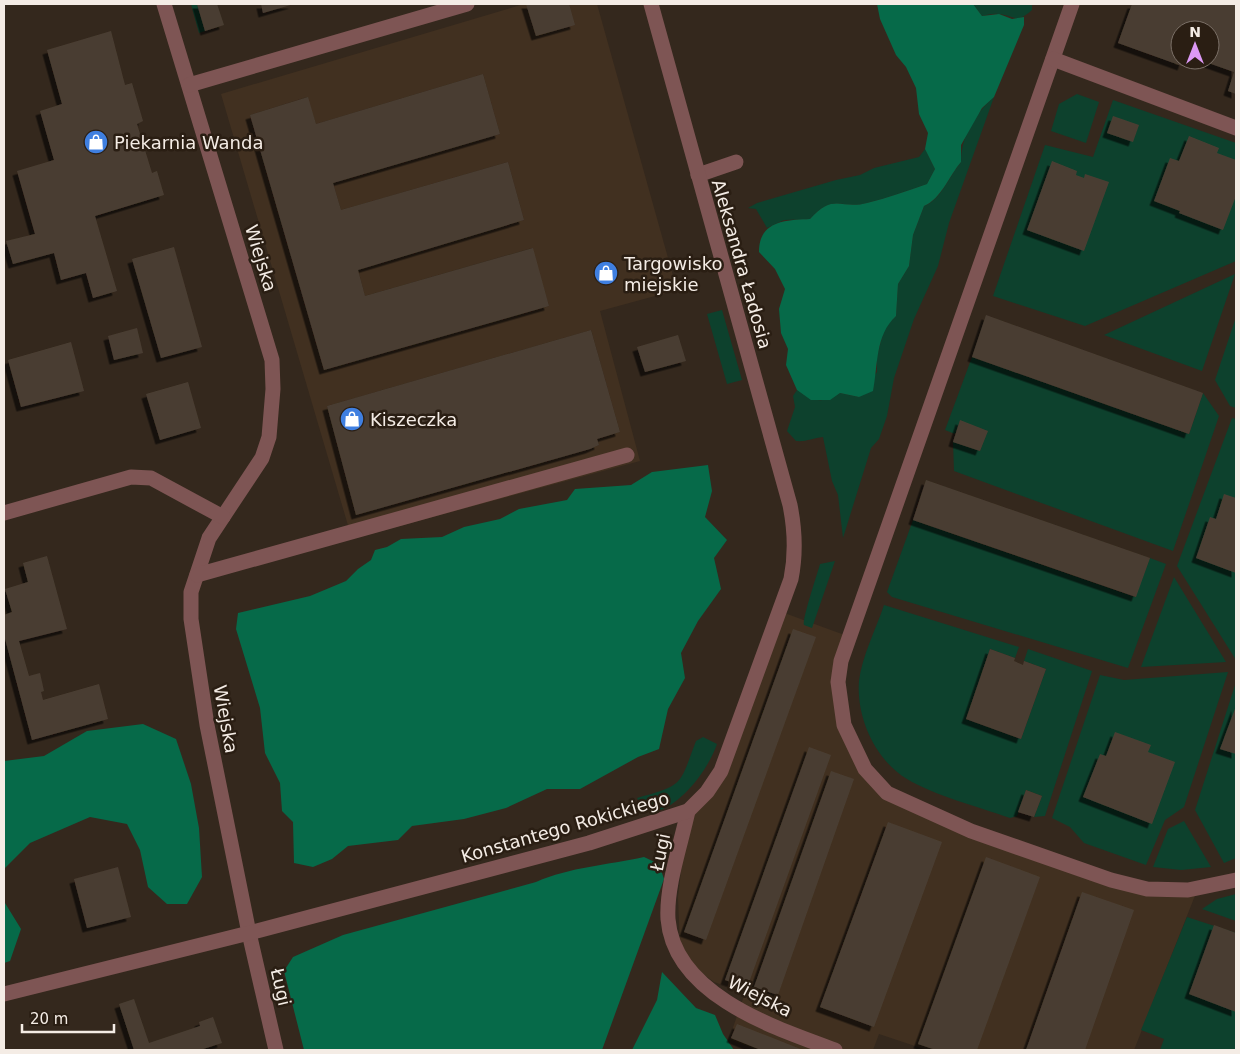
<svg xmlns="http://www.w3.org/2000/svg" width="1240" height="1054" viewBox="0 0 1240 1054" font-family="'DejaVu Sans',sans-serif">
  <style>
    .built { fill: #413020; fill-rule: evenodd }
    .green { fill: #0d412d }
    .forest { fill: #066a49 }
    .building { fill: #4a3e32; filter: url(#shadow) }
    .lines { fill: none; stroke-linecap: round; stroke-linejoin: round }
    .minor { stroke: #7e5554; stroke-width: 15 }
    .labels { text-anchor: middle; dominant-baseline: central; stroke-width: 5; stroke-linejoin: round; paint-order: stroke }
    .poi-label { font-size: 18px; fill: #f4ece5; stroke: #2a1e13; text-anchor: start }
    .street-label { font-size: 18px; fill: #f4ece5; stroke: #2a1e13 }
  </style>
  <defs>
    <filter id="shadow"><feDropShadow dx="-4.5" dy="4.5" stdDeviation="0" flood-color="#0009"/></filter>
  </defs>
  <rect width="100%" height="100%" fill="#34281d"/>
  <g class="built">
    <path d="M524,4H597L677,290L600,311L640,461L352,539L221,94ZM483,74L500,134L333,183L341,210L508,162L524,220L358,270L365,296L532,248L549,306L324,370L250,115L307,97L316,124ZM591,330L620,432L597,439L599,445L590,449L356,515L327,406Z"/>
    <path d="M779,611L850,637L840,704L880,787L1111,880L1198,888L1134,1050H927L879,1034L873,1050H758L729,1039L745,993L714,982L696,969L680,947L678,897L688,811L707,792Z"/>
  </g>
  <g class="green">
    <path d="M191,4H197L205,31L199,33Z"/>
    <path d="M973,4H1032V10C1015,25 1015,15 998,14C993,13 987,15 982,16Z"/>
    <path d="M1077,94L1099,102L1086,143L1051,131L1059,104Z"/>
    <path d="M994,97L949,223L938,266L914,319L894,378L887,416L879,439L871,448L843,538L838,495L832,481L823,437C813,438 806,442 796,441L787,431L795,407L793,396L797,390C814,402 823,404 840,393L859,397L877,372V356L885,326L896,316L898,284L909,266L913,235L924,206C941,200 949,176 961,162C961,136 975,114 994,97Z"/>
    <path d="M1113,100L1236,143V261L1085,326L993,296L1045,145L1093,157Z"/>
    <path d="M925,149L935,169L927,184C907,191 887,198 867,203C842,210 834,192 810,219L784,220L767,228L756,209L748,208L757,203L836,180L860,175L874,168L919,157Z"/>
    <path d="M1235,274L1202,371L1104,335Z"/>
    <path d="M722,310L742,380L727,384L707,314Z"/>
    <path d="M1236,317V408L1230,406L1215,380Z"/>
    <path d="M972,357L1189,434L1203,393L1219,416L1173,551L954,471L953,442L980,451L987,431L960,421L955,434L945,430Z"/>
    <path d="M1232,418L1236,419V660L1177,566Z"/>
    <path d="M913,520L1135,597L1150,558L1166,564L1128,668L892,597L887,592Z"/>
    <path d="M835,561L812,628L804,625C802,619 817,575 820,564Z"/>
    <path d="M1174,577L1226,662L1141,667Z"/>
    <path d="M884,605L1019,647L1015,658L990,649L966,719L1021,739L1046,669L1024,661L1028,649L1092,671L1045,816L1034,817L1042,796L1026,790L1017,816L1010,818C979,807 933,795 907,779C875,760 856,717 859,681C862,656 876,629 884,605Z"/>
    <path d="M1228,672L1184,807L1165,820L1146,865L1084,843L1070,827L1052,818L1100,675L1124,680Z"/>
    <path d="M1236,682V858L1224,863L1195,810Z"/>
    <path d="M703,737L717,744C708,769 686,799 661,810C651,809 641,808 637,798C684,785 679,786 696,741Z"/>
    <path d="M1184,821L1211,867L1181,870L1153,867L1168,829Z"/>
    <path d="M1236,894V921L1202,909L1217,899Z"/>
    <path d="M1187,917L1236,933V1050H1160L1164,1039L1141,1030Z"/>
  </g>
  <g class="forest">
    <path d="M877,4H973L982,16L999,14L1012,19L1024,17V25L994,97L982,108L961,145V162C949,176 941,199 924,206L913,235L909,266L898,284L896,316C875,335 878,366 873,391L859,397L840,393L830,400H811L797,390L786,365L788,349L781,333L779,309L785,289L775,269L759,252C759,221 785,220 810,219C834,192 841,210 867,203C887,198 907,191 927,184L935,169L925,149L928,133L919,114L916,88L906,67L896,55L880,19Z"/>
    <path d="M708,465L712,491L705,517L727,540L714,558L721,589L698,621L681,653L685,678L668,709L659,749L638,757L580,789H547L506,808L464,819L412,826L398,840L348,846L332,859L313,867L294,863L293,822L282,811L280,783L265,753L260,708L236,629L238,613L310,596L346,581L358,569L371,560L375,550L387,547L401,539L442,537L464,527L500,519L519,509L567,500L575,489L631,485L652,472Z"/>
    <path d="M143,724L176,739L191,784L199,828L202,877L187,904H167L148,887L140,850L127,824L90,817L30,843L4,869V761L44,756L87,731Z"/>
    <path d="M644,857L659,864L664,879L602,1050H304L284,971L293,957L343,935L536,882C570,867 608,865 644,857Z"/>
    <path d="M4,878L5,903L21,929L10,961L4,963Z"/>
    <path d="M662,972L696,1008L715,1015L723,1034L734,1050H632L657,1000Z"/>
  </g>
  <g class="building">
    <path d="M197,4H217L224,25L205,31Z"/>
    <path d="M261,4H294L263,13Z"/>
    <path d="M526,4H569L575,25L536,36Z"/>
    <path d="M1132,4H1236V94L1228,91L1234,72L1200,60H1210V30H1180V60H1184L1182,66L1118,43Z"/>
    <path d="M111,31L125,85L132,83L143,121L137,124L152,173L157,171L164,195L95,216L117,291L93,298L86,273L61,280L54,253L13,264L6,241L35,234L17,171L54,160L40,111L62,104L47,50Z"/>
    <path d="M483,74L500,134L333,183L341,210L508,162L524,220L358,270L365,296L533,248L549,306L324,370L250,115L308,97L316,124Z"/>
    <path d="M1113,116L1139,125L1133,142L1107,133Z"/>
    <path d="M1189,136L1219,148L1217,153L1236,160V196L1223,230L1179,213L1180,211L1154,201L1170,158L1179,161Z"/>
    <path d="M1052,161L1077,171L1076,175L1084,178L1085,174L1109,182L1084,251L1027,230Z"/>
    <path d="M174,247L202,347L161,358L132,259Z"/>
    <path d="M986,315L1203,393L1189,434L972,357Z"/>
    <path d="M137,328L143,353L114,360L108,336Z"/>
    <path d="M591,330L620,432L597,439L599,445L590,449L356,515L327,406Z"/>
    <path d="M678,335L686,361L645,372L637,347Z"/>
    <path d="M71,342L84,391L21,407L8,360Z"/>
    <path d="M188,382L201,428L160,440L146,394Z"/>
    <path d="M960,420L988,431L980,451L953,442Z"/>
    <path d="M926,480L1150,558L1136,597L913,520Z"/>
    <path d="M1224,494L1236,498V573L1196,558L1210,517L1216,519Z"/>
    <path d="M47,556L67,629L19,641L29,676L40,673L44,691L41,692L43,700L99,684L108,719L32,740L4,635V615L12,612L5,589L28,582L23,563Z"/>
    <path d="M793,629L816,637L706,940L684,932Z"/>
    <path d="M990,649L1015,658L1014,661L1023,665L1024,661L1046,669L1021,739L966,719Z"/>
    <path d="M1236,706V754L1220,749Z"/>
    <path d="M1115,732L1151,745L1148,752L1175,762L1152,824L1083,797L1100,754L1106,756Z"/>
    <path d="M809,747L831,755L747,988L725,980Z"/>
    <path d="M831,771L854,779L778,995L754,987Z"/>
    <path d="M1026,790L1042,796L1034,817L1018,812Z"/>
    <path d="M888,822L942,842L874,1027L820,1007Z"/>
    <path d="M986,857L1040,877L977,1050H936L918,1044Z"/>
    <path d="M118,867L131,917L87,928L74,879Z"/>
    <path d="M1082,892L1134,910L1085,1050H1026Z"/>
    <path d="M1214,925L1236,933V1012L1189,994Z"/>
    <path d="M134,999L149,1043L200,1026L199,1022L213,1017L222,1043L200,1050H134L119,1004Z"/>
    <path d="M737,1024L803,1050H761L731,1038Z"/>
  </g>
  <g class="lines">
    <g class="minor">
      <path d="M164,4L272,360L273,389L269,437L262,458L209,538L191,592V619L207,725L249,933L276,1050"/>
      <path d="M1072,4L841,661L838,682L844,725L865,769L887,793L971,831L1111,880L1147,889L1188,890L1236,880"/>
      <path d="M1053,59L1236,128"/>
      <path d="M189,85L467,4"/>
      <path d="M698,175L736,162"/>
      <path d="M4,513L131,477L151,478L223,517"/>
      <path d="M197,575L627,455"/>
      <path d="M688,811C681,844 666,886 668,919C674,995 775,1028 835,1050"/>
      <path d="M4,994L249,933L589,843L688,811L707,792L721,771L791,579C796,554 795,530 790,505L651,4"/>
    </g>
  </g>
  <defs>
    <g id="shop-disc" transform="scale(1.25)"><circle r="9.5" fill="#3f7fe0" stroke="#2a1e13"/><path d="M-5-2.5h2.3a2.7 3.5 0 0 1 5.4 0H5L5.5 6h-11ZM-1.5-2.5h3a1.5 2.3 0 0 0-3 0Z" fill="#fff"/></g>
  </defs>
  <g fill-rule="evenodd">
    <use href="#shop-disc" x="96" y="142"/>
    <use href="#shop-disc" x="606" y="273"/>
    <use href="#shop-disc" x="352" y="419"/>
  </g>
  <g class="labels">
    <g class="poi-label">
      <text x="114" y="142">Piekarnia Wanda</text>
      <text x="624" y="263">Targowisko<tspan x="624" dy="21">miejskie</tspan></text>
      <text x="370" y="419">Kiszeczka</text>
    </g>
    <g class="street-label">
      <text transform="translate(261 258) rotate(73)">Wiejska</text>
      <text transform="translate(742 264) rotate(74)">Aleksandra Ładosia</text>
      <text transform="translate(226 719) rotate(80)">Wiejska</text>
      <text transform="translate(565 827) rotate(-16)">Konstantego Rokickiego</text>
      <text transform="translate(660 852) rotate(-78)">Ługi</text>
      <text transform="translate(281 987) rotate(77)">Ługi</text>
      <text transform="translate(760 996) rotate(27)">Wiejska</text>
    </g>
  </g>
  <rect width="1240" height="1054" fill="none" stroke="#f4ece5" stroke-width="10"/>
  <g transform="translate(1195 45)"><circle r="24" fill="#2a1e13" stroke="#7b7067"/>
  <path d="M0-4L9 19L0 12L-9 19Z" fill="#dc99f5"/>
  <text y="-8" font-size="14" font-weight="bold" text-anchor="middle" fill="#f4ece5">N</text>
  </g>
  <path d="M22 1024v8h92v-8" fill="none" stroke="#f4ece5" stroke-width="2.5"/>
  <text x="30" y="1024" font-size="15" fill="#f4ece5" stroke="#2a1e13" stroke-width="4" paint-order="stroke">20 m</text>
</svg>
